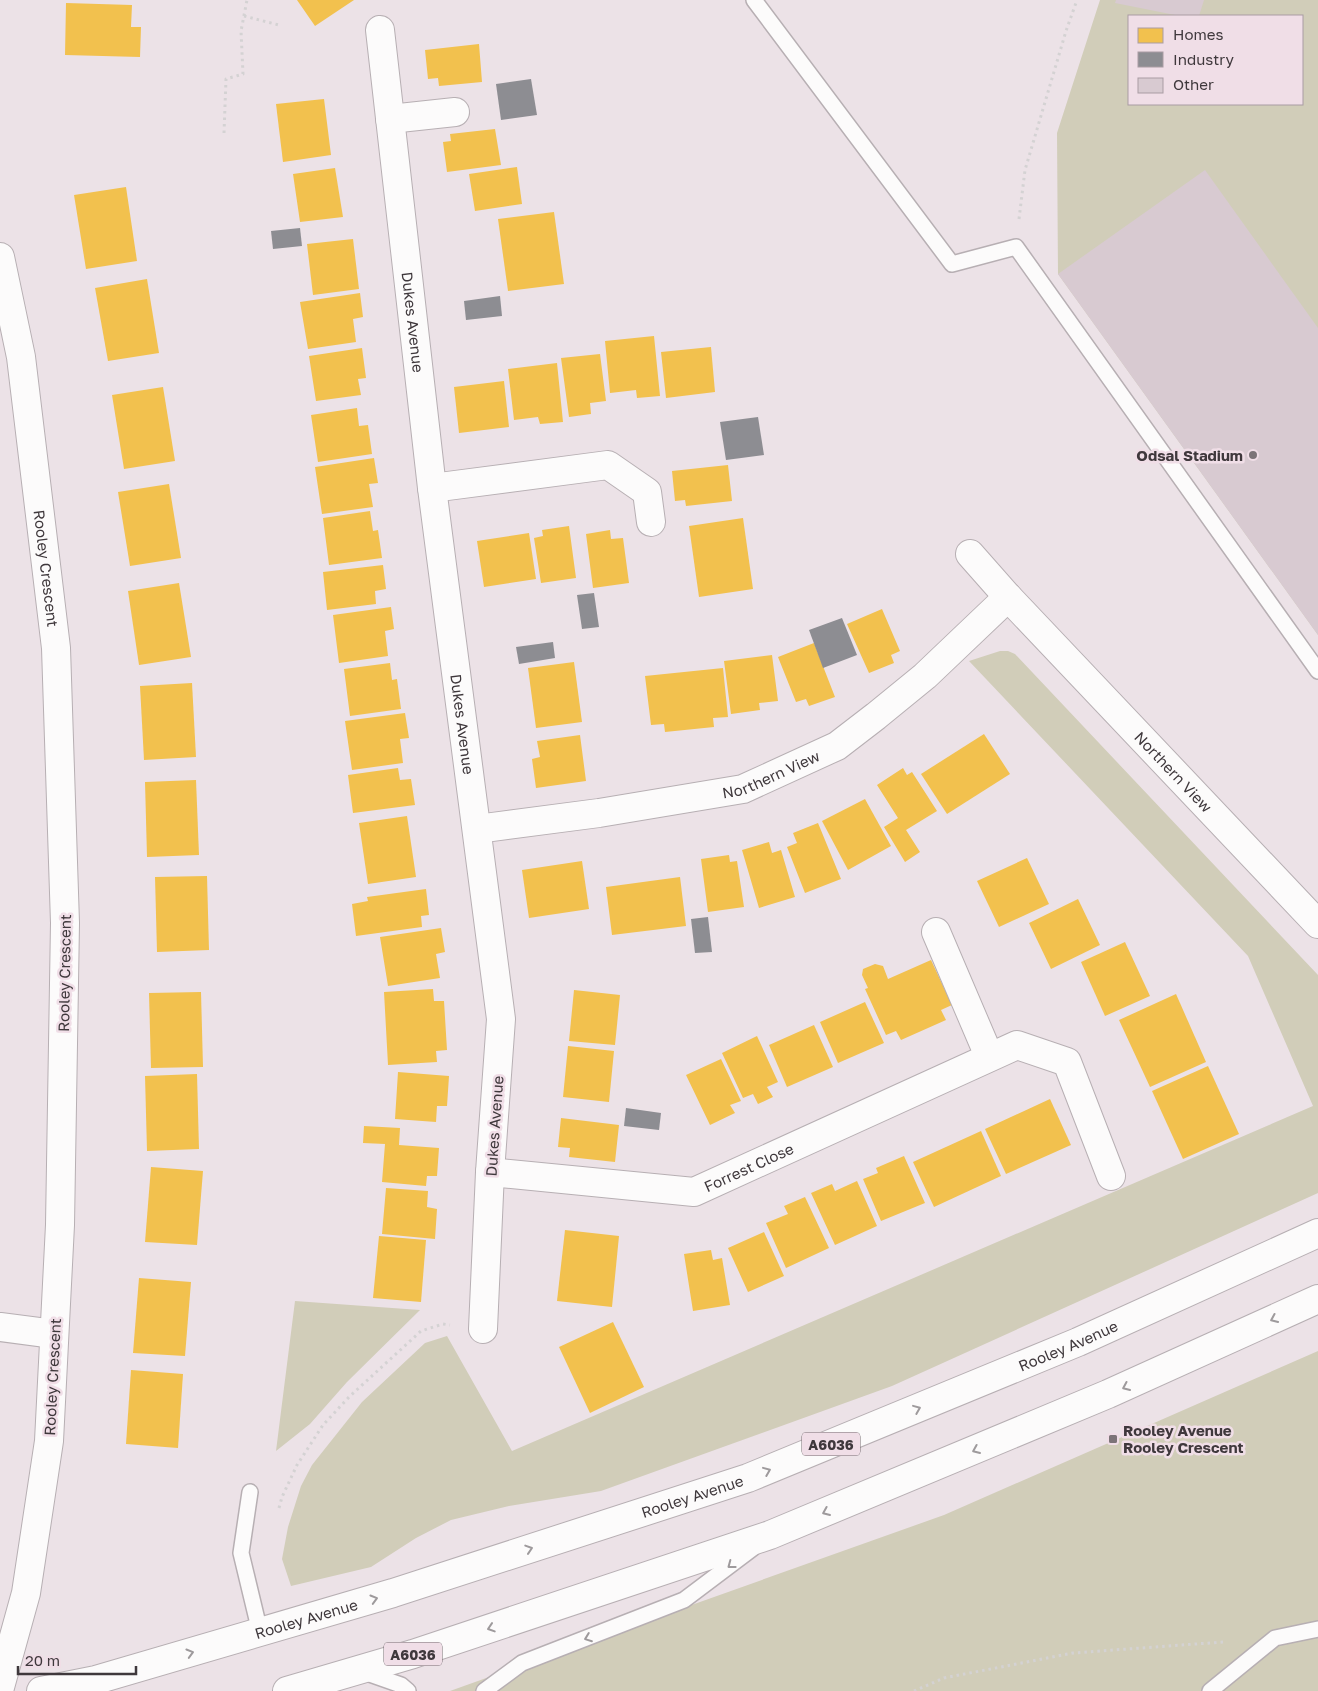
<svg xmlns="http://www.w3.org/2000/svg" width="1318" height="1691" viewBox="0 0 1318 1691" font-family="'Golos Text',sans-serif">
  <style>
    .green { fill: #d1cdb9; fill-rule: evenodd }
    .homes { fill: #f2c14e }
    .industry { fill: #8d8d92 }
    .building { fill: #d8cad1 }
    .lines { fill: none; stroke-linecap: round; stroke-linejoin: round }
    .lane-casing { stroke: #b7afb3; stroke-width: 18 }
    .street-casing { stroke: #b7afb3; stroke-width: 30 }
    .highway-casing { stroke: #b7afb3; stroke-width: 30 }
    .path { stroke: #d4d2d3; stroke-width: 3; stroke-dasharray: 2.5 4; stroke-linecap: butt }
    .lane { stroke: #fcfbfb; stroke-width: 15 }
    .street { stroke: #fcfbfb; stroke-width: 28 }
    .highway { stroke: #fcfbfb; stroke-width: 28 }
    .oneway { stroke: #9e9a9c }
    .poi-dot { fill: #7c7478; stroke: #f0dee7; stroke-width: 2 }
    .labels { text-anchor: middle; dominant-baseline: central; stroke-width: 5; stroke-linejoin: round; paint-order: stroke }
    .shield { fill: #f0dee7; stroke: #746a6f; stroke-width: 1 }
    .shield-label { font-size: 14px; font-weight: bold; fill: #3f383c }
    .street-label { font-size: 15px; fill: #3f383c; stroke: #f0dee7 }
    .poi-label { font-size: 15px; font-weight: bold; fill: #3f383c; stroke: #f0dee7; text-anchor: end }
  </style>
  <rect width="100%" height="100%" fill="#ece2e7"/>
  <g class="green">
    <path d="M1100,0H1318V635L1058,274L1057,133ZM1129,16H1302V104H1129Z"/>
    <path d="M1000,651H1008L1015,654L1318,975V1193L892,1386L601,1491L509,1506L451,1520L416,1538L371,1567L291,1586L282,1559L288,1527L301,1486L312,1465L362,1402L425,1343L447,1336L512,1451L1313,1106L1248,956L969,661Z"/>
    <path d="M295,1301L420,1310L347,1382L310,1424L276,1451Z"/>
    <path d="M1318,1351V1691H450L944,1515Z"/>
  </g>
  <g class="homes">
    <path d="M297,0H354L315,26Z"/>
    <path d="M66,3L132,5L131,27H141L140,57L65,55Z"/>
    <path d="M479,44L482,82L439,86L438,78L428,79L425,50Z"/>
    <path d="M324,99L331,155L283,162L276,104Z"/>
    <path d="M495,129L501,165L447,172L443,142L451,141L450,134Z"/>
    <path d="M517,167L522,204L475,211L469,174Z"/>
    <path d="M335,168L343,217L300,222L293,174Z"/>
    <path d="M126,187L137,261L86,269L74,195Z"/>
    <path d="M554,212L564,284L508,291L498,219Z"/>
    <path d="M353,239L359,289L313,295L307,244Z"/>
    <path d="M147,279L159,353L108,361L95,288Z"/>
    <path d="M360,293L363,317L353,319L356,342L308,349L300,302Z"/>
    <path d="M654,336L660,396L637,398L636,390L610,393L605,341Z"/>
    <path d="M711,347L715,392L666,398L661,352Z"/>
    <path d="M362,348L366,378L358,379L361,395L316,401L309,356Z"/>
    <path d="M600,354L606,401L590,403L591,414L569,417L561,358Z"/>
    <path d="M557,363L563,422L540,424L538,417L514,420L508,369Z"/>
    <path d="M504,381L509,427L459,433L454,387Z"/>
    <path d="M163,387L175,461L124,469L112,395Z"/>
    <path d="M357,408L359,426L368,425L372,454L318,462L311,415Z"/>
    <path d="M374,458L378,483L369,484L373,507L322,514L315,467Z"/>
    <path d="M728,465L732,501L686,506L685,500L675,501L672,471Z"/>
    <path d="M169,484L181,558L130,566L118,492Z"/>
    <path d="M370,511L373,531L378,530L382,558L329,565L323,518Z"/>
    <path d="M743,518L753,589L699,597L689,526Z"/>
    <path d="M569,526L576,578L541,583L534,538L543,536L542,530Z"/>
    <path d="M610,530L611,539L623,538L629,583L593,588L586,534Z"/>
    <path d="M529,533L536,579L484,587L477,541Z"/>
    <path d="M383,565L386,589L375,591L376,604L327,610L323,572Z"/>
    <path d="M179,583L191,657L139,665L128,591Z"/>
    <path d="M391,607L394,629L385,631L388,656L339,663L333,615Z"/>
    <path d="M882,609L900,651L891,655L894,663L869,673L847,624Z"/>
    <path d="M814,643L835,697L809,706L806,699L796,702L778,657Z"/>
    <path d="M772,655L778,701L759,703L760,710L731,714L724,661Z"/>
    <path d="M574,662L582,722L536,728L528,668Z"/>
    <path d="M390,663L392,680L397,679L401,709L350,716L344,669Z"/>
    <path d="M723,668L728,717L713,718L714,727L665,732L664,724L651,725L645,676Z"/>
    <path d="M192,683L196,757L144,760L140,686Z"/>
    <path d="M405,713L409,738L400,739L403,763L352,770L345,721Z"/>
    <path d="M984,734L1010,774L947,814L921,774Z"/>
    <path d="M580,735L586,781L536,788L532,759L540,757L537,741Z"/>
    <path d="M398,768L400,780L411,779L415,805L353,813L348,775Z"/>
    <path d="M903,768L907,775L912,772L937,811L906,830L920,852L905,862L884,827L898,818L877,785Z"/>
    <path d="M196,780L199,855L147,857L145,782Z"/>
    <path d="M865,799L891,846L848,870L822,821Z"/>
    <path d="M407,816L416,877L368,884L359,823Z"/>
    <path d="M818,823L841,879L805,893L787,847L797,843L793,833Z"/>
    <path d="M769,842L772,853L781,850L795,897L759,908L742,850Z"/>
    <path d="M729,855L730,862L737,861L744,907L708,912L701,859Z"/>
    <path d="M1027,858L1049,904L999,927L977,881Z"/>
    <path d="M582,861L589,909L529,918L522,870Z"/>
    <path d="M207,876L209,950L157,952L155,877Z"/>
    <path d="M680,877L686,926L612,935L606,887Z"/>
    <path d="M426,889L429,915L421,916L422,927L356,936L352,904L368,901L367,897Z"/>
    <path d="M1078,899L1100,945L1051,969L1029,923Z"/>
    <path d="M441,928L445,952L436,954L440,978L388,986L380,937Z"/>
    <path d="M1125,942L1150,996L1105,1016L1081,962Z"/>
    <path d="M931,960L952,1005L941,1010L946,1020L901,1040L896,1031L886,1035L865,989L868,988L862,975L863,969L875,964L883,966L888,979Z"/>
    <path d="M433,989L434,1001H444L447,1050L436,1051L437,1062L388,1065L384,992Z"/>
    <path d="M574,990L620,995L615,1045L569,1041Z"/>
    <path d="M201,992L203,1067L151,1068L149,993Z"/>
    <path d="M1176,994L1206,1062L1150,1087L1119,1020Z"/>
    <path d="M865,1002L884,1043L838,1063L820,1022Z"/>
    <path d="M814,1025L833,1067L787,1087L769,1045Z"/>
    <path d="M757,1036L778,1082L767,1087L773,1097L758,1104L753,1094L743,1098L722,1053Z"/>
    <path d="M568,1046L614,1051L609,1102L563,1097Z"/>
    <path d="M721,1059L741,1101L730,1105L735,1113L710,1125L686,1075Z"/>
    <path d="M1208,1066L1239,1134L1183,1159L1152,1091Z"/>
    <path d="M398,1072L449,1076L447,1106H437L436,1122L395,1119Z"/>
    <path d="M197,1074L199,1149L147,1151L145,1076Z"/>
    <path d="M1050,1099L1071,1145L1006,1174L985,1129Z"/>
    <path d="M561,1118L619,1125L615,1162L569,1157L570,1148L558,1147Z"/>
    <path d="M364,1126L400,1128L399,1145L439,1148L437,1176H427L426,1186L382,1182L385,1144L363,1143Z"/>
    <path d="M981,1131L1001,1176L934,1207L913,1162Z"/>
    <path d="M904,1156L925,1203L881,1221L863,1179L878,1173L876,1168Z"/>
    <path d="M151,1167L203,1171L197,1245L145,1242Z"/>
    <path d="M857,1181L877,1226L835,1245L811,1193L832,1184L835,1191Z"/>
    <path d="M386,1188L428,1191L427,1207L437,1209L435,1239L382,1234Z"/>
    <path d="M805,1197L829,1248L786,1268L766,1223L788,1214L784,1206Z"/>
    <path d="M565,1230L619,1236L612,1307L557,1301Z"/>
    <path d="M764,1232L784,1276L748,1292L728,1248Z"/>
    <path d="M379,1236L426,1240L421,1302L373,1298Z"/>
    <path d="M711,1250L713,1260L722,1258L730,1305L693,1311L684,1254Z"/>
    <path d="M139,1278L191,1282L185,1356L133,1353Z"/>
    <path d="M613,1322L644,1387L590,1413L559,1347Z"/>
    <path d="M131,1370L183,1374L178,1448L126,1444Z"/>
  </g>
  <g class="industry">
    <path d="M531,79L537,115L501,120L496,84Z"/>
    <path d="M300,228L302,246L273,249L271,231Z"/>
    <path d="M500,296L502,316L466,320L464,301Z"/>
    <path d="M758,417L764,455L726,460L720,422Z"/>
    <path d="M594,593L599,627L582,629L577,595Z"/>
    <path d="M842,618L857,655L823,668L809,630Z"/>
    <path d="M553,642L555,658L519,664L516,647Z"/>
    <path d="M708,917L712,952L695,953L691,919Z"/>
    <path d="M626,1108L661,1113L659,1130L624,1126Z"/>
  </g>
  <g class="building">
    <path d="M1116,0H1204L1199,16H1180L1115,3Z"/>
    <path d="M1205,170L1318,328V635L1058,274Z"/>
  </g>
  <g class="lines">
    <g class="lane-casing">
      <g id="lane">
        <path d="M754,0L952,264L1016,247L1318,671"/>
        <path d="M250,1492L241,1553L260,1632"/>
        <path d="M361,1671L401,1685L408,1691"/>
        <path d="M484,1691L522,1663L684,1600L753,1548"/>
        <path d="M1210,1691L1275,1638L1318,1629"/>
      </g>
    </g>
    <g class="street-casing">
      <g id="street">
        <path id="s1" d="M380,30L432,488L501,1019L490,1172L483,1329"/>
        <path d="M390,119L455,112"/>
        <path id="s2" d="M0,257L21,357L56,648L65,923L60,1225L49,1441L26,1593L0,1687"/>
        <path d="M432,488L608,465L647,492L651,522"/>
        <path id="s3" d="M970,554L1008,597L1318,924"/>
        <path id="s4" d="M477,829L599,813L743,789L837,746L876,716L925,676L1008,597"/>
        <path d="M936,932L989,1056"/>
        <path id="s5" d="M490,1172L694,1192L1017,1045L1067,1062L1111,1176"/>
        <path d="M0,1327L54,1334"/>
      </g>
    </g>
    <g class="highway-casing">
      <g id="highway">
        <path id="s6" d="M41,1691L96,1680L393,1593L748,1478L1078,1342L1318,1233"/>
        <path d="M287,1691L413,1654L770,1535L1108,1394L1318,1299"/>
      </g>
    </g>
    <g class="path">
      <path d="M244,16L279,25"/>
      <path d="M224,133L226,79L243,74L241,31L247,0"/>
      <path d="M1019,219L1025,170L1066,31L1077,0"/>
      <path d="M279,1508L282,1497L297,1465L323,1425L349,1397L421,1331L443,1324L450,1325"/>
      <path d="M914,1691L944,1678L1073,1653L1223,1642"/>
    </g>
    <use href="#lane" class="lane"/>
    <use href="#street" class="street"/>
    <use href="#highway" class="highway"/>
  </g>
  <defs><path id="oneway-chevron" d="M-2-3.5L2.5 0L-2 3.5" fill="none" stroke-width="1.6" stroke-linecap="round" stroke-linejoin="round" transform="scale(1.25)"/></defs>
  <g class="oneway">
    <use href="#oneway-chevron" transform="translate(1274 1319) rotate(156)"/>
    <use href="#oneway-chevron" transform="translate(1126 1387) rotate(156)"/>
    <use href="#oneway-chevron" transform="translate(917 1409) rotate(-22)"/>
    <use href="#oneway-chevron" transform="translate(976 1450) rotate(157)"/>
    <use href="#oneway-chevron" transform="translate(767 1471) rotate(-22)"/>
    <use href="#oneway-chevron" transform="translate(826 1512) rotate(157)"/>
    <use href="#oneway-chevron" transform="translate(529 1549) rotate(-18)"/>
    <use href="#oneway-chevron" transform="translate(731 1565) rotate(143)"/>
    <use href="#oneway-chevron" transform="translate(374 1599) rotate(-16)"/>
    <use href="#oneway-chevron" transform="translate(491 1628) rotate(162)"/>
    <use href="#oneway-chevron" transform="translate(588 1638) rotate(159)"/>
    <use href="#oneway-chevron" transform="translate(190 1653) rotate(-16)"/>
  </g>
  <g class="poi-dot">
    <circle cx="1253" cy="455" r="5"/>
    <rect x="1108" y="1434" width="10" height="10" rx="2.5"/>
  </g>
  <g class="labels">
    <g class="shield">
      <rect x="802" y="1432.5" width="58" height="23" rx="4"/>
      <rect x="384" y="1642.5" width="58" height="23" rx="4"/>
    </g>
    <g class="shield-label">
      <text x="831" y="1444">A6036</text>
      <text x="413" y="1654">A6036</text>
    </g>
    <g class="street-label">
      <text stroke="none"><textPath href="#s1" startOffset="294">Dukes Avenue</textPath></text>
      <text stroke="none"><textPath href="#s2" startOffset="315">Rooley Crescent</textPath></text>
      <text stroke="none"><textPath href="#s1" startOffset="699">Dukes Avenue</textPath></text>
      <text stroke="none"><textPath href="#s3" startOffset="298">Northern View</textPath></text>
      <text stroke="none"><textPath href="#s4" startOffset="300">Northern View</textPath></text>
      <text transform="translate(64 973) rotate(-89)">Rooley Crescent</text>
      <text transform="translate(494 1126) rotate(-86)">Dukes Avenue</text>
      <text stroke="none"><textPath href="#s5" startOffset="265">Forrest Close</textPath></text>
      <text stroke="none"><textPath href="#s6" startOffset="1085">Rooley Avenue</textPath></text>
      <text transform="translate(52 1377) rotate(-87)">Rooley Crescent</text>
      <text stroke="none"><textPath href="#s6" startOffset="680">Rooley Avenue</textPath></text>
      <text stroke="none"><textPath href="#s6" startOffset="275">Rooley Avenue</textPath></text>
    </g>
    <g class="poi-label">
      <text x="1243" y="455">Odsal Stadium</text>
      <text x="1123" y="1430" text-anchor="start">Rooley Avenue<tspan x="1123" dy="17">Rooley Crescent</tspan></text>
    </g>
  </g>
  <rect x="1128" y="15" width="175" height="90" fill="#f0dee7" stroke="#a99ca3"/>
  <rect x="1138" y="28" width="25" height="15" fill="#f2c14e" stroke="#a99ca3"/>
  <text x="1173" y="40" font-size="15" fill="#3f383c">Homes</text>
  <rect x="1138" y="52" width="25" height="15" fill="#8d8d92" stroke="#a99ca3"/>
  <text x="1173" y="65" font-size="15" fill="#3f383c">Industry</text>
  <rect x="1138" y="78" width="25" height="15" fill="#d8cad1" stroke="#a99ca3"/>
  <text x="1173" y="90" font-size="15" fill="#3f383c">Other</text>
  <path d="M18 1666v8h118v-8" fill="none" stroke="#3f383c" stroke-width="2.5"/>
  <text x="25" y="1666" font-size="15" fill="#3f383c" stroke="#f0dee7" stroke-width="4" paint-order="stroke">20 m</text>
</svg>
